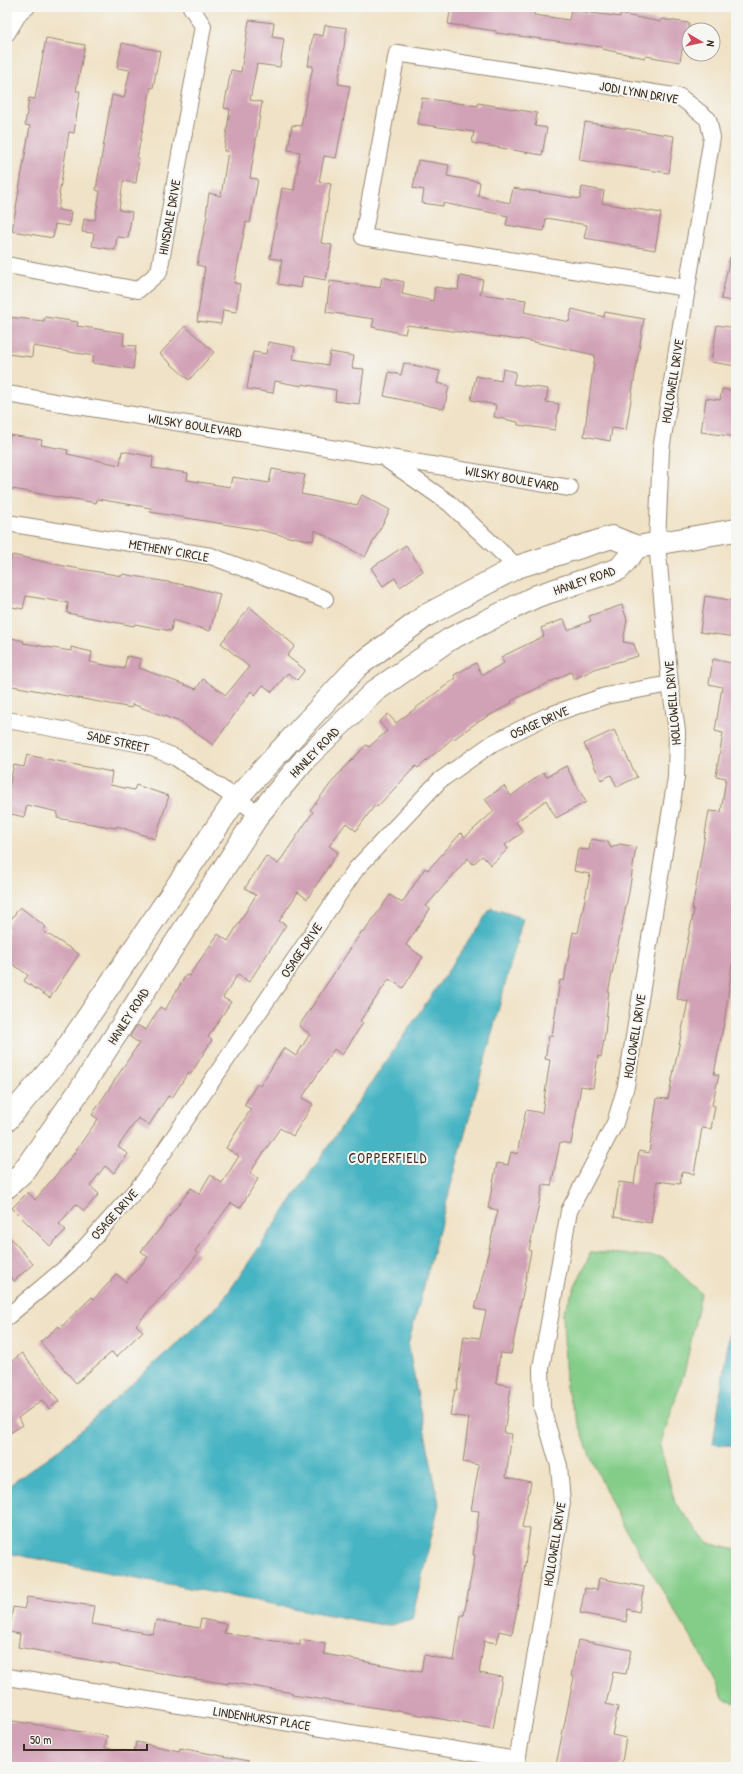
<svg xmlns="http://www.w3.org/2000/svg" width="743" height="1774" viewBox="0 0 743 1774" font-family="'Patrick Hand',sans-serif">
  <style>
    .green { fill: #84cd89; stroke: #607c54 }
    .water { fill: #47b4c3; stroke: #416f70 }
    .building { fill: #d1a1b6 }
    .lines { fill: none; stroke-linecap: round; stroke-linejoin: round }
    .minor-casing { stroke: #968672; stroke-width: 18 }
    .secondary-casing { stroke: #968672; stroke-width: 24 }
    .minor { stroke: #fff; stroke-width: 16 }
    .secondary { stroke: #fff; stroke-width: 22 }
    .labels { text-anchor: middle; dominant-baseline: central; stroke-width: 4; stroke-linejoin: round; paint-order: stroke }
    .street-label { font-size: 13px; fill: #3b2a1e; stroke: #f6f6f2 }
    .neighbourhood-label { font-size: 14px; letter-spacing: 1px; fill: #3b2a1e; stroke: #f6f6f2 }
  </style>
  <rect width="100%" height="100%" fill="#f6f6f2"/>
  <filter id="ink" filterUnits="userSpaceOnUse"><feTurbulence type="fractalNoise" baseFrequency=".025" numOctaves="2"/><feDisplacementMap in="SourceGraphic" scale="8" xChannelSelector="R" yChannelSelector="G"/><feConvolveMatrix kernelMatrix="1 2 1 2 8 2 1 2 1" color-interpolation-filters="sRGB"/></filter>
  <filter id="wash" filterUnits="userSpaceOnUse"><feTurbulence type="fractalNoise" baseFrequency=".012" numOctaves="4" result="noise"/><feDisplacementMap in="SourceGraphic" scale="16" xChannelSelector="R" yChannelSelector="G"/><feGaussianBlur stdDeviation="0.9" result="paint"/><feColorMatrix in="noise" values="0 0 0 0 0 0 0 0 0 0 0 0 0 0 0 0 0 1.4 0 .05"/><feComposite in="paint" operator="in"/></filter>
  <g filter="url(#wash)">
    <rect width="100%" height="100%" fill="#f0e2c6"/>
    <path class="green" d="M591,1252L663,1257L701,1293L685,1370L660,1446L675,1503L708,1543L736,1550V1703L724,1700L702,1656L620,1520L590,1456L566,1388L563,1313Z"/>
    <g class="water">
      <path d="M491,908L523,918L408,1345L439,1504L412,1619L387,1626L7,1553V1487L60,1449L221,1303Z"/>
      <path d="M736,1288V1446L713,1444Z"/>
    </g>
    <g id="blocks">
      <g class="building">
        <path d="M451,7H535L534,15L569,20L571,10L620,17V14L661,22V19L689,23V50L682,49L680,62L646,56L645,58L602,49V47L496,33V31L448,24Z"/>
        <path d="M249,20L274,23L272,37L284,39L280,67L257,64L250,100L262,102L250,178L258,179L250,223L246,222L234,283L240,284L236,312L223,310L221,324L197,321L205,267L197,265L207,216L206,215L209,193L221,196L228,151H224L230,109L224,108L231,70L241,72Z"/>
        <path d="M325,25L347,28L338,84L350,86L336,158L324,156L319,182L331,184L321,243L332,245L326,280L303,276L301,288L278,284L282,260L270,258L282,188L294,190L300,152L288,150L292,125L301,126L313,66H308L313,34L323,36Z"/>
        <path d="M46,38L85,45L76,91H80L74,133L69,132L59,195H60L58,210L71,212L69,226L55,224L53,238L12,231L30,126L25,125L29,98L35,99Z"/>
        <path d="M122,43L160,51L153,88L151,87L137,158H139L136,183L123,181L119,210L132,212L128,238L117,237L115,250L92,246L94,233L82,232L84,219L95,220L100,191L96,190L112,95L124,98L130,70L117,68Z"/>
        <path d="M422,98L478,106V103L537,113L535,126L547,128L542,155L472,143L474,132L418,124Z"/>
        <path d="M585,122L674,136L669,173L579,160Z"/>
        <path d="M418,160L449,165L447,176L480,182L478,196L510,203L513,188L580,199L582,187L604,191L602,203L661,213L655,250L584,238L587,225L546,218L544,231L506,225L508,216L443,203V206L422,203L424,190L413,188Z"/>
        <path d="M730,257L736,258V302L721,299Z"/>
        <path d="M460,276L483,280L480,294L526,300L524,312L569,322L572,309L604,317L605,312L644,319L626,430L612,428L610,441L584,436L595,355L520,339V340L407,325L405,334L372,327L374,319L326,312L330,281L380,288L382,277L404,282L402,294L433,301L435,287L458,290Z"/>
        <path d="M7,317L44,321L45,317L78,322L77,326L124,333L123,345L136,346L133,369L92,363L94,356L33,346L32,357L7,354Z"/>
        <path d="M717,325L736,328V366L711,362Z"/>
        <path d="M185,326L214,352L189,380L160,354Z"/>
        <path d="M268,342L295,347L293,359L328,365L330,352L354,356L352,368L364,369L359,404L335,401L336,390L302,384V386L275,381L273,393L247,389L253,352L266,354Z"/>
        <path d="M404,363L440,371L437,383L449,386L444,409L384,396L389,372L401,375Z"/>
        <path d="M503,369L516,372L513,384L548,389L546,402L559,404L555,430L518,425V422L494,417L496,405L471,400L476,376L501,381Z"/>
        <path d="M722,389L736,391V437L701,432L706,398L720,400Z"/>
        <path d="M10,435L42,440L41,445L68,450L67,454L120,465L122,451L153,457L152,468L188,473L187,480L230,487L232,477L269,483L272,469L305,475L301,494L357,505L362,495L390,510L365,557L315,530L313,541L293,537V538L260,530L150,512L151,508L97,499L96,503L69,498V499L7,488V451Z"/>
        <path d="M406,545L423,571L400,587L395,578L383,586L371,568Z"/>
        <path d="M12,555L69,567L122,576L123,574L190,586L220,594L210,631L173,620L171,631L135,624L134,626L67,613L68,603L26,596L23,609L7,606V567L9,568Z"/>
        <path d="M705,596L736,601V637L700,632Z"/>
        <path d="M622,605L627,620L623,642L634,644L638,656L597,668L574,679L571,672L511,701L512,703L476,723L454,739L453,738L418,768L416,766L377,807L375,805L356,831L346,823L329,846L338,852L307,899L298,892L279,921L286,925L249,982L238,974L223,998L231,1002L208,1037L212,1040L190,1075L188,1073L172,1098L168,1096L149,1125L138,1118L118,1147L128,1154L114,1173L105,1166L90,1186L99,1194L84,1211L76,1204L59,1224L66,1230L50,1246L12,1208L28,1192L35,1200L72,1156L98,1119L92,1115L139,1043L130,1037L137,1025L146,1030L160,1007L165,1010L186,975L189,976L218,934L228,941L256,895L245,888L266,856L278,864L313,812L310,810L336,777L366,745L369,747L387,731L379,722L388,714L396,723L456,678L454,675L476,663L482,675L504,663L501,657L544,636L541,628L564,619L568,630L591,621L589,616Z"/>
        <path d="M250,607L295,646L287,656L305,670L297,680L288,673L272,692L263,685L255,695L251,691L213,745L180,722L132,704V708L7,685V637L24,641L23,643L71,651V647L92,652L90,662L124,669L127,656L141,659L139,668L196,689L203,679L226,695L249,667L221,643Z"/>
        <path d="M713,659L736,664V869L733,893L736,894V952L734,964H732L725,1017L714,1074L719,1075L712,1105L715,1106L711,1129L702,1128L694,1174L682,1172L680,1184L657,1181L651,1223L614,1217L619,1182L634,1184L639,1151L649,1153L657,1098L668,1099L688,1001L677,999L680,977L694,910L692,909L709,811L721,812L726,778L716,776L723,733L715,731L722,687L709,684Z"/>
        <path d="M614,730L637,777L617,787L611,775L601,780L584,744Z"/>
        <path d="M27,755L112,772L110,785L134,790L136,785L169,796L155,839L117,826L116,828L57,818L58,812L27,805L24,817L7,813V795L14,765L24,767Z"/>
        <path d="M566,766L586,802L556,818L546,800L516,822L523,832L505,845L508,849L491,865L482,856L473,864L468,858L426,906L430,909L406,945L423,957L403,988L389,979L360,1021L363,1023L342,1055L334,1049L302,1098L313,1104L293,1136L280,1128L250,1173L258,1179L240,1208L231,1203L195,1251L198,1254L177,1280L136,1325L143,1331L116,1357L112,1352L76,1383L40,1342L59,1326L60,1328L92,1297L94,1299L117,1274L126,1282L148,1257L141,1251L163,1225L191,1188L199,1194L210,1175L222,1183L239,1156L226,1148L251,1109L244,1105L257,1084L260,1086L284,1048L296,1056L310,1034L299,1026L362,931L364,932L390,895L402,903L425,868L428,870L461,833L465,837L494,811L485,799L504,786L511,796L544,772L546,777Z"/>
        <path d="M591,839L608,842L611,848L620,844L636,847L629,892L609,988L605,1034L601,1057L598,1056L593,1088L581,1086L571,1144L560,1142L551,1186L543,1185L529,1250L531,1251L511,1354L500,1353L496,1383L511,1386L504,1433L512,1434L506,1477L531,1482L522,1527L530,1529L523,1578L512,1634L499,1631L497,1643L484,1641L479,1673L502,1677L493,1729L405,1712L292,1695L293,1693L228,1682V1684L177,1676L18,1647L20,1634L9,1632L13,1607L24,1609L27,1597L94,1606L91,1624L153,1634L156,1620L199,1628L201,1619L226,1624L224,1633L300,1645V1640L325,1644L324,1654L421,1672L424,1655L454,1661L461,1615H464L475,1555H473L479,1511L471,1510L479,1465L463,1462L469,1418L450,1415L455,1390H457L464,1336L480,1338L486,1311L475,1309L498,1210L488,1208L497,1163L508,1165L511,1152L517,1154L526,1110L542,1113L550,1060L545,1059L549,1036H552L560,980L564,981L573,932L578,933L590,874L574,871L578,849L589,850Z"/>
        <path d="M20,907L46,927L43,931L79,954L50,998L24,981L28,975L7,960V925Z"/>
        <path d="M7,1234L33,1264L14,1281L7,1273Z"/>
        <path d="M22,1353L59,1401L49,1409L42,1400L18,1418L23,1425L7,1435V1365Z"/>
        <path d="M599,1578L644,1587L639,1612L628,1609L626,1622L580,1613L585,1588L597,1590Z"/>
        <path d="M578,1640L631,1650L626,1674L613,1672L606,1704L618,1707L612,1735L626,1738L621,1767H565L556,1765L574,1677L571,1676Z"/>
        <path d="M7,1720L107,1736L105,1748L134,1752L136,1742L179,1751L180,1748L249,1761L248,1767H33L7,1763Z"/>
      </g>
    </g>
  </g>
  <g filter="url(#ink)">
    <use href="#blocks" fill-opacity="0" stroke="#968672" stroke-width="1"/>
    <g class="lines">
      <g class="minor-casing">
        <g id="minor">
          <path d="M7,33L21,10L27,7"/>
          <path d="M397,53L680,97L708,119L712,137L687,288L363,237Z"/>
          <path d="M7,265L138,290L159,272L203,26L191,7"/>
          <path d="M7,394L570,488"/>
          <path d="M386,459L449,503L517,567"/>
          <path d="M7,523L211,556L325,599"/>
          <path d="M7,720L142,744L175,757L259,814"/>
          <path d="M7,1317L70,1264L144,1181L356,869L439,781L493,743L547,716L605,696L670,684"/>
          <path d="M7,1677L517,1760"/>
          <path d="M516,1767L562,1503L559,1466L542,1408L541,1368L569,1211L615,1123L626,1086L676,778L677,731L670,684L657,543L661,450L687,288"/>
        </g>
      </g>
      <g class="secondary-casing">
        <g id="secondary">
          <path d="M637,547L736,530"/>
          <path d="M7,1120L60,1058L236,799L358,666L427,615L517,567L612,537L637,547"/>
          <path d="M7,1187L22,1173L82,1087L259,814L305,759L375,691L450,639L537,596L619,569L637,547"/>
        </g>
      </g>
      <use href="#minor" class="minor"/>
      <use href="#secondary" class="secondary"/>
    </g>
  </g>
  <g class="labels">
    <g class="street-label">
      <text transform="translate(639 92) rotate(10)">JODI LYNN DRIVE</text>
      <text transform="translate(169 217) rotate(-80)">HINSDALE DRIVE</text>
      <text transform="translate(672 381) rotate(-81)">HOLLOWELL DRIVE</text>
      <text transform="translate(195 425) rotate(9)">WILSKY BOULEVARD</text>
      <text transform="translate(512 478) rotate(10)">WILSKY BOULEVARD</text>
      <text transform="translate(169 550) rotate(10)">METHENY CIRCLE</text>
      <text transform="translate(584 580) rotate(-19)">HANLEY ROAD</text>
      <text transform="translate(672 703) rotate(-95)">HOLLOWELL DRIVE</text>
      <text transform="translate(539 722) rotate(-24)">OSAGE DRIVE</text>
      <text transform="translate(118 741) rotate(12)">SADE STREET</text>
      <text transform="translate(314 752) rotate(-46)">HANLEY ROAD</text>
      <text transform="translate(301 950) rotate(-56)">OSAGE DRIVE</text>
      <text transform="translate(128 1016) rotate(-57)">HANLEY ROAD</text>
      <text transform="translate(634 1036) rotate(-81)">HOLLOWELL DRIVE</text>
      <text transform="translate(114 1214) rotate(-48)">OSAGE DRIVE</text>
      <text transform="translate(554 1544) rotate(-81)">HOLLOWELL DRIVE</text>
      <text transform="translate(262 1718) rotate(9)">LINDENHURST PLACE</text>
    </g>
    <g class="neighbourhood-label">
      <text x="388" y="1157">COPPERFIELD</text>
    </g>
  </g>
  <rect width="743" height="1774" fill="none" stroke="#f6f6f2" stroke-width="24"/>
  <g transform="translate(701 42) rotate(99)"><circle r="19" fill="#f6f6f2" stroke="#aba49d"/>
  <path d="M0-3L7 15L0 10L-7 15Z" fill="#d1495b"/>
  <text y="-6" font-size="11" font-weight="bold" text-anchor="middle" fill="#3b2a1e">N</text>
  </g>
  <path d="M24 1744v6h123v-6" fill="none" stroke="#3b2a1e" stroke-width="2"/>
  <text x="30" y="1744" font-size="12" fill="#3b2a1e" stroke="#f6f6f2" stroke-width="3" paint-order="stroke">50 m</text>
</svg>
